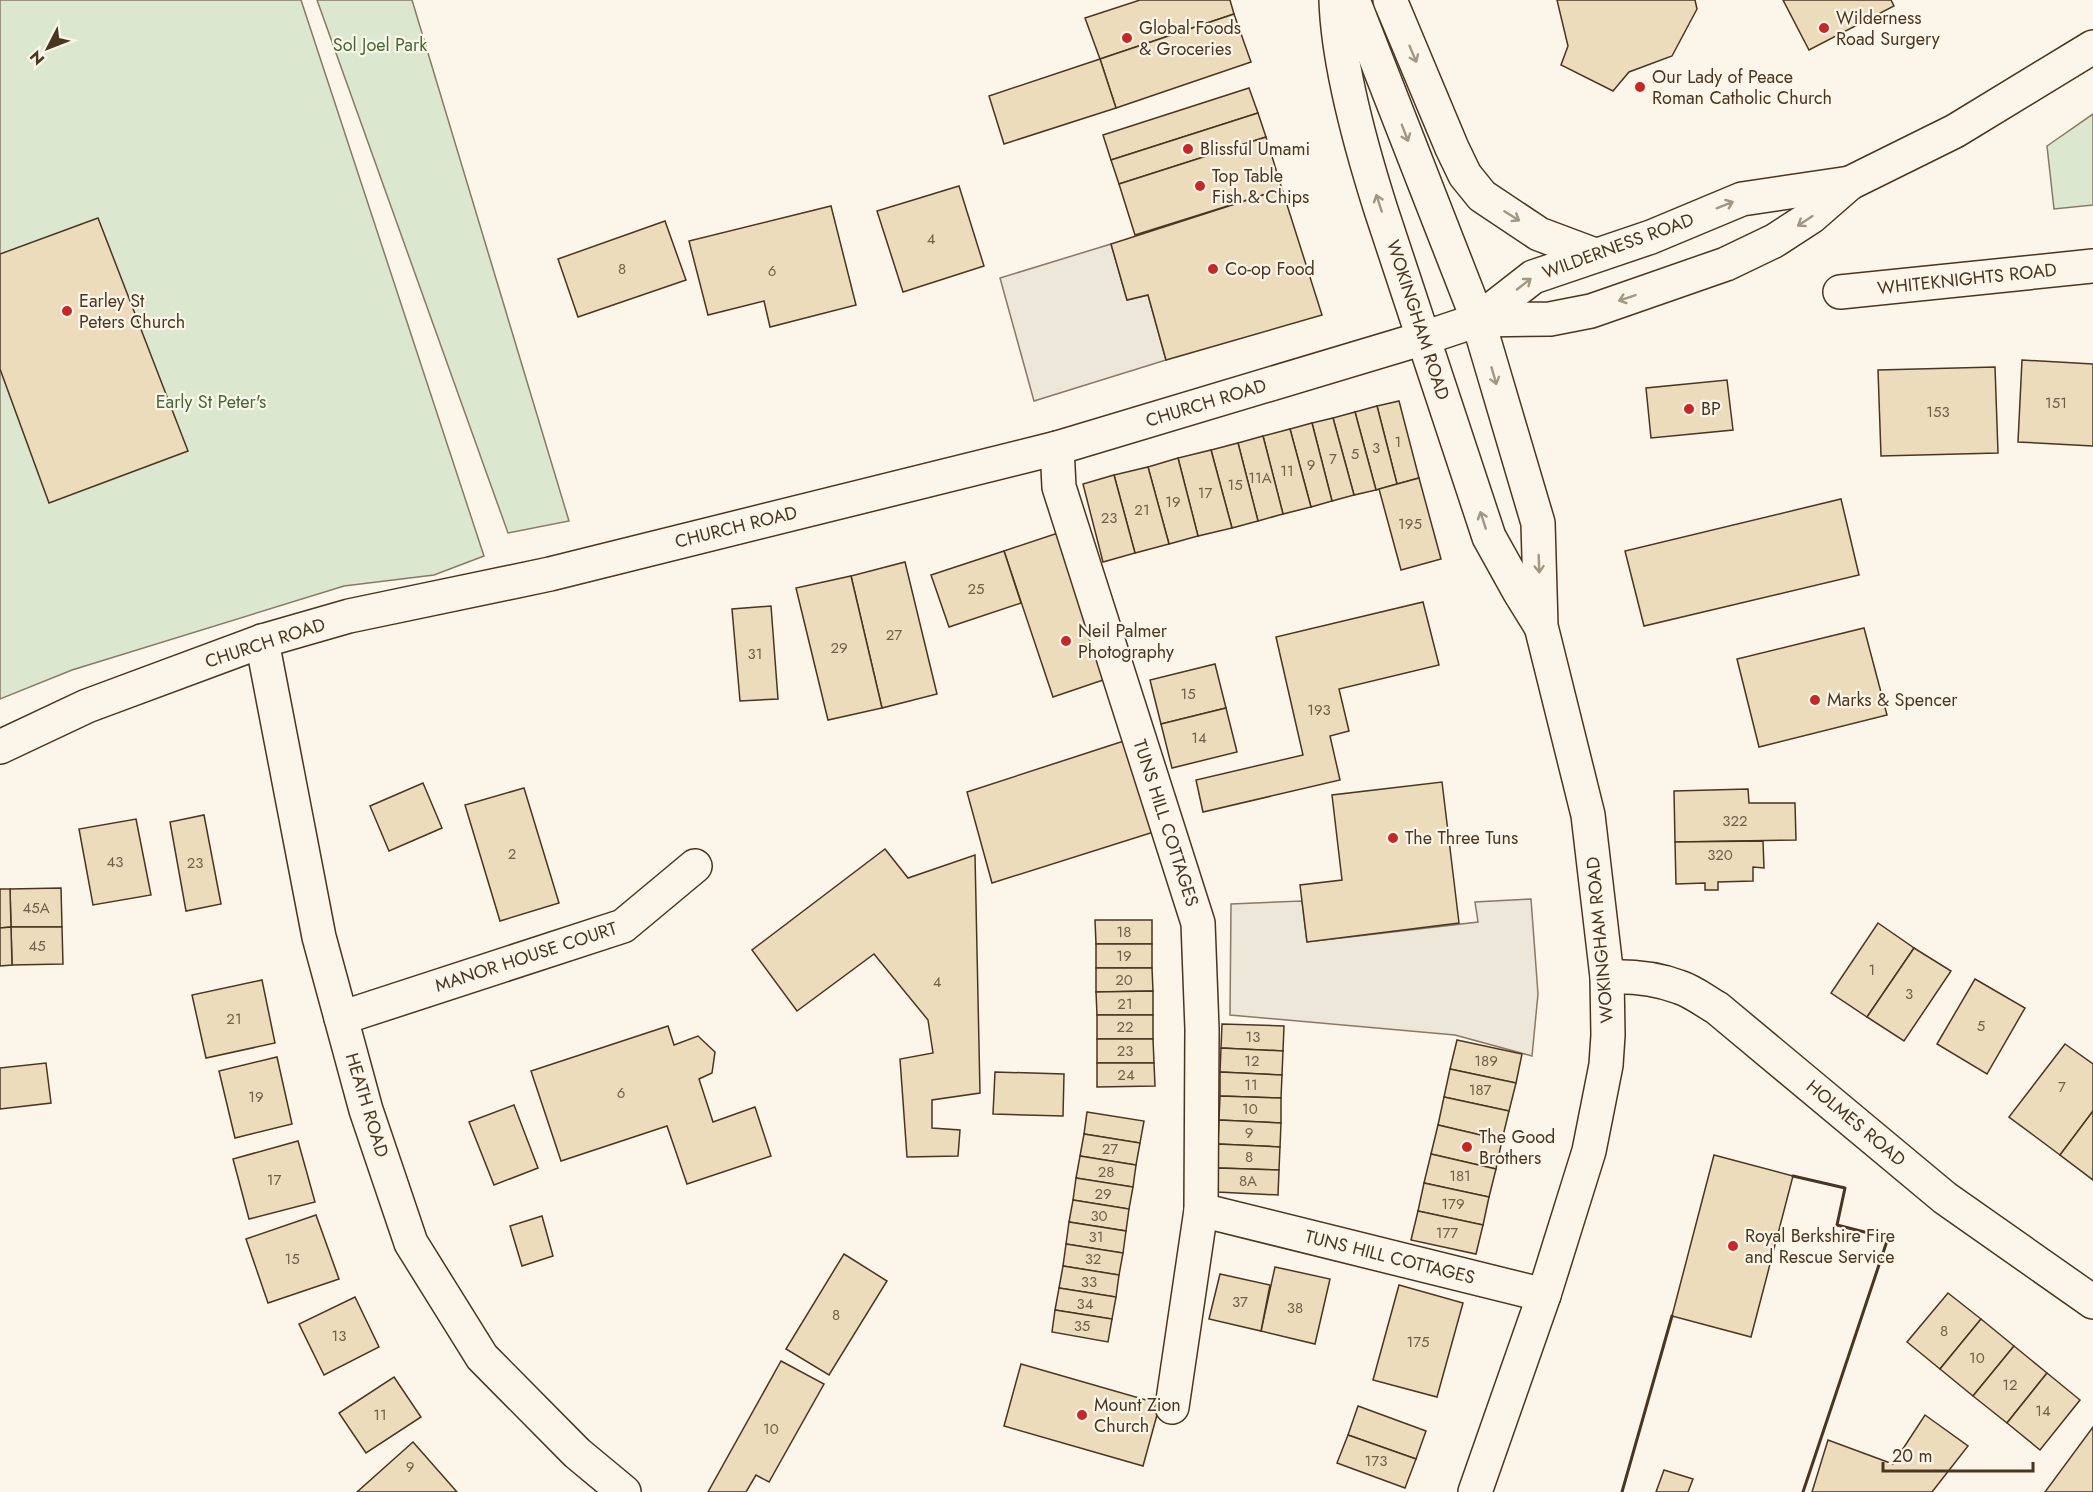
<svg xmlns="http://www.w3.org/2000/svg" width="2093" height="1492" viewBox="0 0 2093 1492" font-family="Jost,sans-serif">
  <style>
    .green { fill: #dce7d0; stroke: #887966; stroke-width: 1.5 }
    .parking { fill: #ede7d9; stroke: #887966; stroke-width: 1.5 }
    .building { fill: #ecdcbc; stroke: #4a3520; stroke-width: 1.5 }
    .lines { fill: none; stroke-linecap: round; stroke-linejoin: round }
    .minor-casing { stroke: #4a3520; stroke-width: 36 }
    .secondary-casing { stroke: #4a3520; stroke-width: 36 }
    .primary-casing { stroke: #4a3520; stroke-width: 36 }
    .minor { stroke: #fbf6e9; stroke-width: 33 }
    .secondary { stroke: #fbf6e9; stroke-width: 33 }
    .primary { stroke: #fbf6e9; stroke-width: 33 }
    .wall { stroke: #4a3520; stroke-width: 3 }
    .oneway { stroke: #a29684 }
    .poi-dot { fill: #c62828; stroke: #fbf6e9; stroke-width: 2 }
    .labels { text-anchor: middle; dominant-baseline: central; stroke-width: 4.5; stroke-linejoin: round; paint-order: stroke }
    .number-label { font-size: 15px; fill: #725f47 }
    .poi-label { font-size: 18px; fill: #4a3520; stroke: #fbf6e9; text-anchor: start }
    .park-label { font-size: 18px; fill: #436837; stroke: #fbf6e9 }
    .street-label { font-size: 18px; fill: #4a3520; stroke: #fbf6e9 }
  </style>
  <rect width="100%" height="100%" fill="#fbf6e9"/>
  <g class="green">
    <path d="M0,0H301L484,556L434,575L344,586L72,670L0,699Z"/>
    <path d="M317,0H412L569,521L508,533Z"/>
    <path d="M2093,114V205L2054,209L2047,146Z"/>
  </g>
  <g class="parking">
    <path d="M1111,244L1127,300L1148,295L1166,360L1034,401L1000,278Z"/>
    <path d="M1531,899L1538,994L1532,1056L1455,1035L1230,1015L1231,904L1302,901L1307,942L1478,922L1475,902Z"/>
  </g>
  <g class="building">
    <path d="M1140,0H1230L1234,14L1100,59L1085,18Z"/>
    <path d="M1557,0H1695L1697,9L1672,56L1629,72L1613,91L1561,65L1568,46Z"/>
    <path d="M1783,0H1891L1894,6L1809,50Z"/>
    <path d="M1234,14L1251,62L1116,108L1100,59Z"/>
    <path d="M1100,59L1116,108L1004,144L989,96Z"/>
    <path d="M1249,88L1258,113L1111,160L1103,135Z"/>
    <path d="M1258,113L1266,137L1119,184L1111,160Z"/>
    <path d="M1266,137L1282,189L1135,235L1119,184Z"/>
    <path d="M959,186L984,266L903,292L877,211Z"/>
    <path d="M1282,189L1322,315L1166,360L1148,295L1127,300L1111,244Z"/>
    <path d="M831,206L856,305L770,327L764,301L708,315L689,241Z"/>
    <path d="M98,218L188,451L49,503L0,369V254Z"/>
    <path d="M665,221L686,280L578,317L558,259Z"/>
    <path d="M2022,360L2093,364V446L2018,442Z"/>
    <path d="M1995,367L1998,453L1881,456L1878,370Z"/>
    <path d="M1727,380L1733,430L1651,438L1646,388Z"/>
    <path d="M1399,401L1419,478L1397,484L1377,406Z"/>
    <path d="M1377,406L1397,484L1376,490L1355,412Z"/>
    <path d="M1355,412L1376,490L1354,495L1333,418Z"/>
    <path d="M1333,418L1354,495L1332,501L1312,423Z"/>
    <path d="M1312,423L1332,501L1311,507L1290,429Z"/>
    <path d="M1290,429L1311,507L1283,514L1263,436Z"/>
    <path d="M1263,436L1283,514L1258,521L1238,443Z"/>
    <path d="M1238,443L1258,521L1232,528L1211,450Z"/>
    <path d="M1211,450L1232,528L1198,536L1178,458Z"/>
    <path d="M1178,458L1198,536L1169,544L1148,467Z"/>
    <path d="M1148,467L1169,544L1135,553L1114,475Z"/>
    <path d="M1114,475L1135,553L1103,562L1083,484Z"/>
    <path d="M1419,478L1441,559L1401,570L1379,489Z"/>
    <path d="M1841,499L1859,575L1644,626L1625,551Z"/>
    <path d="M1064,531L1109,678L1053,697L1004,551Z"/>
    <path d="M1004,551L1021,603L949,627L931,575Z"/>
    <path d="M905,562L937,694L882,708L851,576Z"/>
    <path d="M851,576L882,708L828,720L796,588Z"/>
    <path d="M1423,602L1439,665L1339,689L1349,731L1330,736L1340,780L1203,812L1196,780L1303,755L1276,637Z"/>
    <path d="M771,606L778,699L740,701L732,609Z"/>
    <path d="M1864,628L1887,715L1759,747L1737,659Z"/>
    <path d="M1215,664L1226,708L1161,724L1150,680Z"/>
    <path d="M1226,708L1237,752L1172,768L1161,724Z"/>
    <path d="M1130,739L1160,830L992,883L967,792Z"/>
    <path d="M1442,782L1459,923L1307,942L1300,885L1342,880L1332,795Z"/>
    <path d="M423,783L442,828L389,851L370,806Z"/>
    <path d="M524,788L559,903L500,921L465,805Z"/>
    <path d="M1748,789L1749,803H1795L1796,840L1675,842L1674,791Z"/>
    <path d="M204,815L221,904L186,911L170,822Z"/>
    <path d="M136,819L151,895L93,905L79,829Z"/>
    <path d="M1763,841L1764,868L1753,867V881L1718,882V890H1705V883L1676,884L1675,842Z"/>
    <path d="M885,849L908,878L975,855L980,1093L932,1100V1128L960,1130L958,1156L907,1157L900,1059L933,1053L928,1020L874,954L797,1011L752,950Z"/>
    <path d="M61,888L62,927H11L10,889Z"/>
    <path d="M0,889H10L11,927L0,928Z"/>
    <path d="M1095,920H1152V944H1096Z"/>
    <path d="M1878,923L1914,948L1867,1017L1831,993Z"/>
    <path d="M11,927H62L63,964L12,965Z"/>
    <path d="M11,927L12,965L0,966V928Z"/>
    <rect x="1096" y="944" width="56" height="24"/>
    <path d="M1914,948L1951,971L1904,1041L1867,1017Z"/>
    <path d="M1096,968H1152L1153,991L1096,992Z"/>
    <path d="M1975,979L2025,1008L1987,1074L1937,1044Z"/>
    <path d="M262,980L275,1043L206,1058L192,995Z"/>
    <path d="M1153,991V1015H1097L1096,992Z"/>
    <rect x="1097" y="1015" width="56" height="24"/>
    <path d="M1222,1024L1284,1026L1283,1051L1221,1048Z"/>
    <path d="M668,1026L674,1045L698,1036L715,1052L712,1073L699,1079L713,1122L755,1107L771,1156L687,1184L667,1126L561,1161L531,1071Z"/>
    <path d="M1097,1039H1153L1154,1063H1097Z"/>
    <path d="M1457,1040L1522,1054L1516,1083L1450,1069Z"/>
    <path d="M2065,1044L2093,1064V1111L2060,1155L2009,1117Z"/>
    <path d="M1221,1048L1283,1051L1282,1075L1220,1072Z"/>
    <path d="M277,1057L292,1124L235,1138L219,1071Z"/>
    <path d="M46,1063L51,1103L0,1109V1068Z"/>
    <path d="M1097,1063H1154L1155,1086L1097,1087Z"/>
    <path d="M1450,1069L1516,1083L1509,1111L1444,1097Z"/>
    <path d="M995,1072L1064,1074L1063,1116L993,1114Z"/>
    <path d="M1220,1072L1282,1075L1281,1098L1220,1096Z"/>
    <path d="M1220,1096L1281,1098V1123L1219,1120Z"/>
    <path d="M1444,1097L1509,1111L1502,1140L1438,1125Z"/>
    <path d="M514,1105L538,1168L494,1185L469,1122Z"/>
    <path d="M2093,1111V1180L2060,1155Z"/>
    <path d="M1087,1112L1144,1121L1140,1143L1084,1134Z"/>
    <path d="M1219,1120L1281,1123L1280,1147L1218,1144Z"/>
    <path d="M1438,1125L1502,1140L1496,1169L1431,1154Z"/>
    <path d="M1084,1134L1140,1143L1136,1165L1080,1156Z"/>
    <path d="M298,1141L315,1202L249,1219L233,1159Z"/>
    <path d="M1218,1144L1280,1147L1279,1170L1218,1168Z"/>
    <path d="M1431,1154L1496,1169L1489,1197L1424,1183Z"/>
    <path d="M1714,1155L1793,1176L1751,1337L1672,1316Z"/>
    <path d="M1080,1156L1136,1165L1133,1187L1076,1178Z"/>
    <path d="M1218,1168L1279,1170L1278,1195L1217,1192Z"/>
    <path d="M1076,1178L1133,1187L1129,1209L1073,1200Z"/>
    <path d="M1424,1183L1489,1197L1483,1225L1418,1211Z"/>
    <path d="M1073,1200L1129,1209L1126,1231L1069,1222Z"/>
    <path d="M1418,1211L1483,1225L1476,1254L1411,1240Z"/>
    <path d="M316,1215L339,1279L268,1303L246,1239Z"/>
    <path d="M542,1216L553,1256L522,1266L510,1226Z"/>
    <path d="M1069,1222L1126,1231L1123,1253L1066,1244Z"/>
    <path d="M1066,1244L1123,1253L1119,1275L1063,1266Z"/>
    <path d="M844,1254L887,1281L829,1375L786,1349Z"/>
    <path d="M1063,1266L1119,1275L1116,1297L1059,1288Z"/>
    <path d="M1275,1267L1330,1279L1315,1344L1261,1331Z"/>
    <path d="M1220,1274L1270,1285L1261,1331L1209,1319Z"/>
    <path d="M1399,1285L1463,1303L1437,1397L1373,1380Z"/>
    <path d="M1059,1288L1116,1297L1112,1319L1055,1310Z"/>
    <path d="M1948,1293L1981,1319L1940,1369L1907,1342Z"/>
    <path d="M355,1297L379,1347L324,1375L299,1324Z"/>
    <path d="M1055,1310L1112,1319L1108,1342L1052,1332Z"/>
    <path d="M1981,1319L2014,1346L1973,1396L1940,1369Z"/>
    <path d="M2014,1346L2047,1373L2007,1423L1973,1396Z"/>
    <path d="M781,1361L824,1384L769,1482L756,1475L746,1492H708Z"/>
    <path d="M1021,1364L1160,1404L1143,1466L1004,1426Z"/>
    <path d="M2047,1373L2080,1400L2040,1450L2007,1423Z"/>
    <path d="M394,1377L421,1417L366,1453L339,1413Z"/>
    <path d="M1358,1406L1426,1431L1416,1459L1348,1435Z"/>
    <path d="M1925,1415L1968,1446L1932,1492H1812L1828,1440L1893,1464Z"/>
    <path d="M2093,1427V1492H2045Z"/>
    <path d="M1348,1435L1416,1459L1405,1488L1337,1463Z"/>
    <path d="M413,1442L457,1492H357Z"/>
    <path d="M1664,1470L1693,1479L1688,1492H1656Z"/>
  </g>
  <g class="lines">
    <g class="minor-casing">
      <g id="minor">
        <path d="M1840,292L2093,266"/>
        <path d="M1057,448L1059,487L1198,923L1202,1029L1201,1210L1544,1295"/>
        <path d="M262,641L319,937L366,1110L411,1243L482,1357L577,1453L624,1492"/>
        <path d="M1607,977C1631,976 1655,978 1679,987C1692,991 1705,1001 1717,1008L1945,1198L2093,1302"/>
        <path d="M341,1018L623,926L695,866"/>
        <path d="M1172,1407L1201,1210"/>
      </g>
    </g>
    <g class="secondary-casing">
      <g id="secondary">
        <path d="M1478,320L1550,319L1591,311L1726,264L1774,241L1811,217L1850,183L1955,131L2093,47"/>
        <path d="M0,747L87,706L262,641L349,616L550,574L1057,448L1424,338L1478,320L1533,277L1651,237L1742,199L1850,183"/>
      </g>
    </g>
    <g class="primary-casing">
      <g id="primary">
        <path d="M1336,0C1338,65 1361,147 1381,210L1489,537L1519,591L1540,625"/>
        <path d="M1353,0L1478,320L1538,523L1541,626L1588,815L1607,977L1608,1035L1606,1065L1589,1151L1544,1295L1475,1492"/>
        <path d="M1390,0L1452,148L1465,175L1482,196L1539,234L1595,255"/>
      </g>
    </g>
    <use href="#minor" class="minor"/>
    <use href="#secondary" class="secondary"/>
    <use href="#primary" class="primary"/>
    <g class="wall">
      <path d="M1793,1176L1845,1188L1837,1225L1888,1238L1803,1492"/>
      <path d="M1622,1492L1672,1316"/>
    </g>
  </g>
  <defs><path id="oneway-shaft" d="M-6 0H5M1.5-3L5.5 0L1.5 3" fill="none" stroke-width="1.6" stroke-linecap="round" stroke-linejoin="round" transform="scale(1.5)"/></defs>
  <g class="oneway">
    <use href="#oneway-shaft" transform="translate(1413 54) rotate(67)"/>
    <use href="#oneway-shaft" transform="translate(1405 133) rotate(69)"/>
    <use href="#oneway-shaft" transform="translate(1379 203) rotate(-108)"/>
    <use href="#oneway-shaft" transform="translate(1725 205) rotate(-22)"/>
    <use href="#oneway-shaft" transform="translate(1512 216) rotate(32)"/>
    <use href="#oneway-shaft" transform="translate(1805 221) rotate(146)"/>
    <use href="#oneway-shaft" transform="translate(1524 284) rotate(-38)"/>
    <use href="#oneway-shaft" transform="translate(1627 298) rotate(161)"/>
    <use href="#oneway-shaft" transform="translate(1494 376) rotate(74)"/>
    <use href="#oneway-shaft" transform="translate(1483 520) rotate(-108)"/>
    <use href="#oneway-shaft" transform="translate(1539 564) rotate(88)"/>
  </g>
  <g class="poi-dot">
    <circle cx="1824" cy="28" r="6"/>
    <circle cx="1127" cy="38" r="6"/>
    <circle cx="1640" cy="87" r="6"/>
    <circle cx="1188" cy="149" r="6"/>
    <circle cx="1200" cy="186" r="6"/>
    <circle cx="1213" cy="269" r="6"/>
    <circle cx="67" cy="311" r="6"/>
    <circle cx="1689" cy="409" r="6"/>
    <circle cx="1066" cy="641" r="6"/>
    <circle cx="1815" cy="700" r="6"/>
    <circle cx="1393" cy="838" r="6"/>
    <circle cx="1467" cy="1147" r="6"/>
    <circle cx="1733" cy="1246" r="6"/>
    <circle cx="1082" cy="1415" r="6"/>
  </g>
  <g class="labels">
    <g class="number-label">
      <text x="931" y="239">4</text>
      <text x="622" y="269">8</text>
      <text x="772" y="271">6</text>
      <text x="2056" y="403">151</text>
      <text x="1938" y="412">153</text>
      <text x="1398" y="442">1</text>
      <text x="1376" y="448">3</text>
      <text x="1355" y="454">5</text>
      <text x="1333" y="459">7</text>
      <text x="1311" y="465">9</text>
      <text x="1287" y="471">11</text>
      <text x="1260" y="478">11A</text>
      <text x="1235" y="485">15</text>
      <text x="1205" y="493">17</text>
      <text x="1173" y="502">19</text>
      <text x="1142" y="510">21</text>
      <text x="1109" y="518">23</text>
      <text x="1410" y="524">195</text>
      <text x="976" y="589">25</text>
      <text x="894" y="635">27</text>
      <text x="839" y="648">29</text>
      <text x="755" y="654">31</text>
      <text x="1188" y="694">15</text>
      <text x="1319" y="710">193</text>
      <text x="1199" y="738">14</text>
      <text x="1735" y="821">322</text>
      <text x="512" y="854">2</text>
      <text x="1720" y="855">320</text>
      <text x="115" y="862">43</text>
      <text x="195" y="863">23</text>
      <text x="36" y="908">45A</text>
      <text x="1124" y="932">18</text>
      <text x="37" y="946">45</text>
      <text x="1124" y="956">19</text>
      <text x="1872" y="970">1</text>
      <text x="1124" y="980">20</text>
      <text x="937" y="982">4</text>
      <text x="1909" y="994">3</text>
      <text x="1125" y="1004">21</text>
      <text x="234" y="1019">21</text>
      <text x="1981" y="1026">5</text>
      <text x="1125" y="1027">22</text>
      <text x="1253" y="1037">13</text>
      <text x="1125" y="1051">23</text>
      <text x="1252" y="1061">12</text>
      <text x="1486" y="1061">189</text>
      <text x="1126" y="1075">24</text>
      <text x="1251" y="1085">11</text>
      <text x="2062" y="1087">7</text>
      <text x="1480" y="1090">187</text>
      <text x="621" y="1093">6</text>
      <text x="256" y="1097">19</text>
      <text x="1250" y="1109">10</text>
      <text x="1249" y="1133">9</text>
      <text x="1110" y="1149">27</text>
      <text x="1249" y="1157">8</text>
      <text x="1106" y="1172">28</text>
      <text x="1460" y="1176">181</text>
      <text x="274" y="1180">17</text>
      <text x="1248" y="1181">8A</text>
      <text x="1103" y="1194">29</text>
      <text x="1453" y="1204">179</text>
      <text x="1099" y="1216">30</text>
      <text x="1447" y="1233">177</text>
      <text x="1096" y="1237">31</text>
      <text x="292" y="1259">15</text>
      <text x="1093" y="1259">32</text>
      <text x="1089" y="1282">33</text>
      <text x="1240" y="1302">37</text>
      <text x="1085" y="1304">34</text>
      <text x="1295" y="1308">38</text>
      <text x="836" y="1315">8</text>
      <text x="1082" y="1326">35</text>
      <text x="1944" y="1331">8</text>
      <text x="339" y="1336">13</text>
      <text x="1418" y="1342">175</text>
      <text x="1977" y="1358">10</text>
      <text x="2010" y="1385">12</text>
      <text x="2043" y="1411">14</text>
      <text x="380" y="1415">11</text>
      <text x="771" y="1429">10</text>
      <text x="1376" y="1461">173</text>
      <text x="410" y="1467">9</text>
    </g>
    <g class="poi-label">
      <text x="1836" y="18">Wilderness<tspan x="1836" dy="21">Road Surgery</tspan></text>
      <text x="1139" y="28">Global Foods<tspan x="1139" dy="21">&amp; Groceries</tspan></text>
      <text x="1652" y="77">Our Lady of Peace<tspan x="1652" dy="21">Roman Catholic Church</tspan></text>
      <text x="1200" y="149">Blissful Umami</text>
      <text x="1212" y="176">Top Table<tspan x="1212" dy="21">Fish &amp; Chips</tspan></text>
      <text x="1225" y="269">Co-op Food</text>
      <text x="79" y="301">Earley St<tspan x="79" dy="21">Peters Church</tspan></text>
      <text x="1701" y="409">BP</text>
      <text x="1078" y="631">Neil Palmer<tspan x="1078" dy="21">Photography</tspan></text>
      <text x="1827" y="700">Marks &amp; Spencer</text>
      <text x="1405" y="838">The Three Tuns</text>
      <text x="1479" y="1137">The Good<tspan x="1479" dy="21">Brothers</tspan></text>
      <text x="1745" y="1236">Royal Berkshire Fire<tspan x="1745" dy="21">and Rescue Service</tspan></text>
      <text x="1094" y="1405">Mount Zion<tspan x="1094" dy="21">Church</tspan></text>
    </g>
    <g class="park-label">
      <text x="380" y="45">Sol Joel Park</text>
      <text x="211" y="402">Early St Peter's</text>
    </g>
    <g class="street-label">
      <text transform="translate(1618 246) rotate(-20)">WILDERNESS ROAD</text>
      <text transform="translate(1967 279) rotate(-6)">WHITEKNIGHTS ROAD</text>
      <text transform="translate(1418 320) rotate(72)">WOKINGHAM ROAD</text>
      <text transform="translate(1206 403) rotate(-17)">CHURCH ROAD</text>
      <text transform="translate(736 527) rotate(-14)">CHURCH ROAD</text>
      <text transform="translate(265 643) rotate(-18)">CHURCH ROAD</text>
      <text transform="translate(1166 823) rotate(72)">TUNS HILL COTTAGES</text>
      <text transform="translate(1600 940) rotate(-95)">WOKINGHAM ROAD</text>
      <text transform="translate(526 957) rotate(-18)">MANOR HOUSE COURT</text>
      <text transform="translate(367 1105) rotate(73)">HEATH ROAD</text>
      <text transform="translate(1856 1123) rotate(40)">HOLMES ROAD</text>
      <text transform="translate(1390 1257) rotate(14)">TUNS HILL COTTAGES</text>
    </g>
  </g>
  <g transform="translate(48 48) rotate(228)" stroke="#fbf6e9" stroke-width="4.5" paint-order="stroke">
  <path d="M0-4.5L10 22L0 15L-10 22Z" fill="#4a3520"/>
  <text y="-9" font-size="16" font-weight="bold" text-anchor="middle" fill="#4a3520">N</text>
  </g>
  <path d="M1883 1462v9h150v-9" fill="none" stroke="#4a3520" stroke-width="3"/>
  <text x="1892" y="1462" font-size="18" fill="#4a3520" stroke="#fbf6e9" stroke-width="4.5" paint-order="stroke">20 m</text>
</svg>
